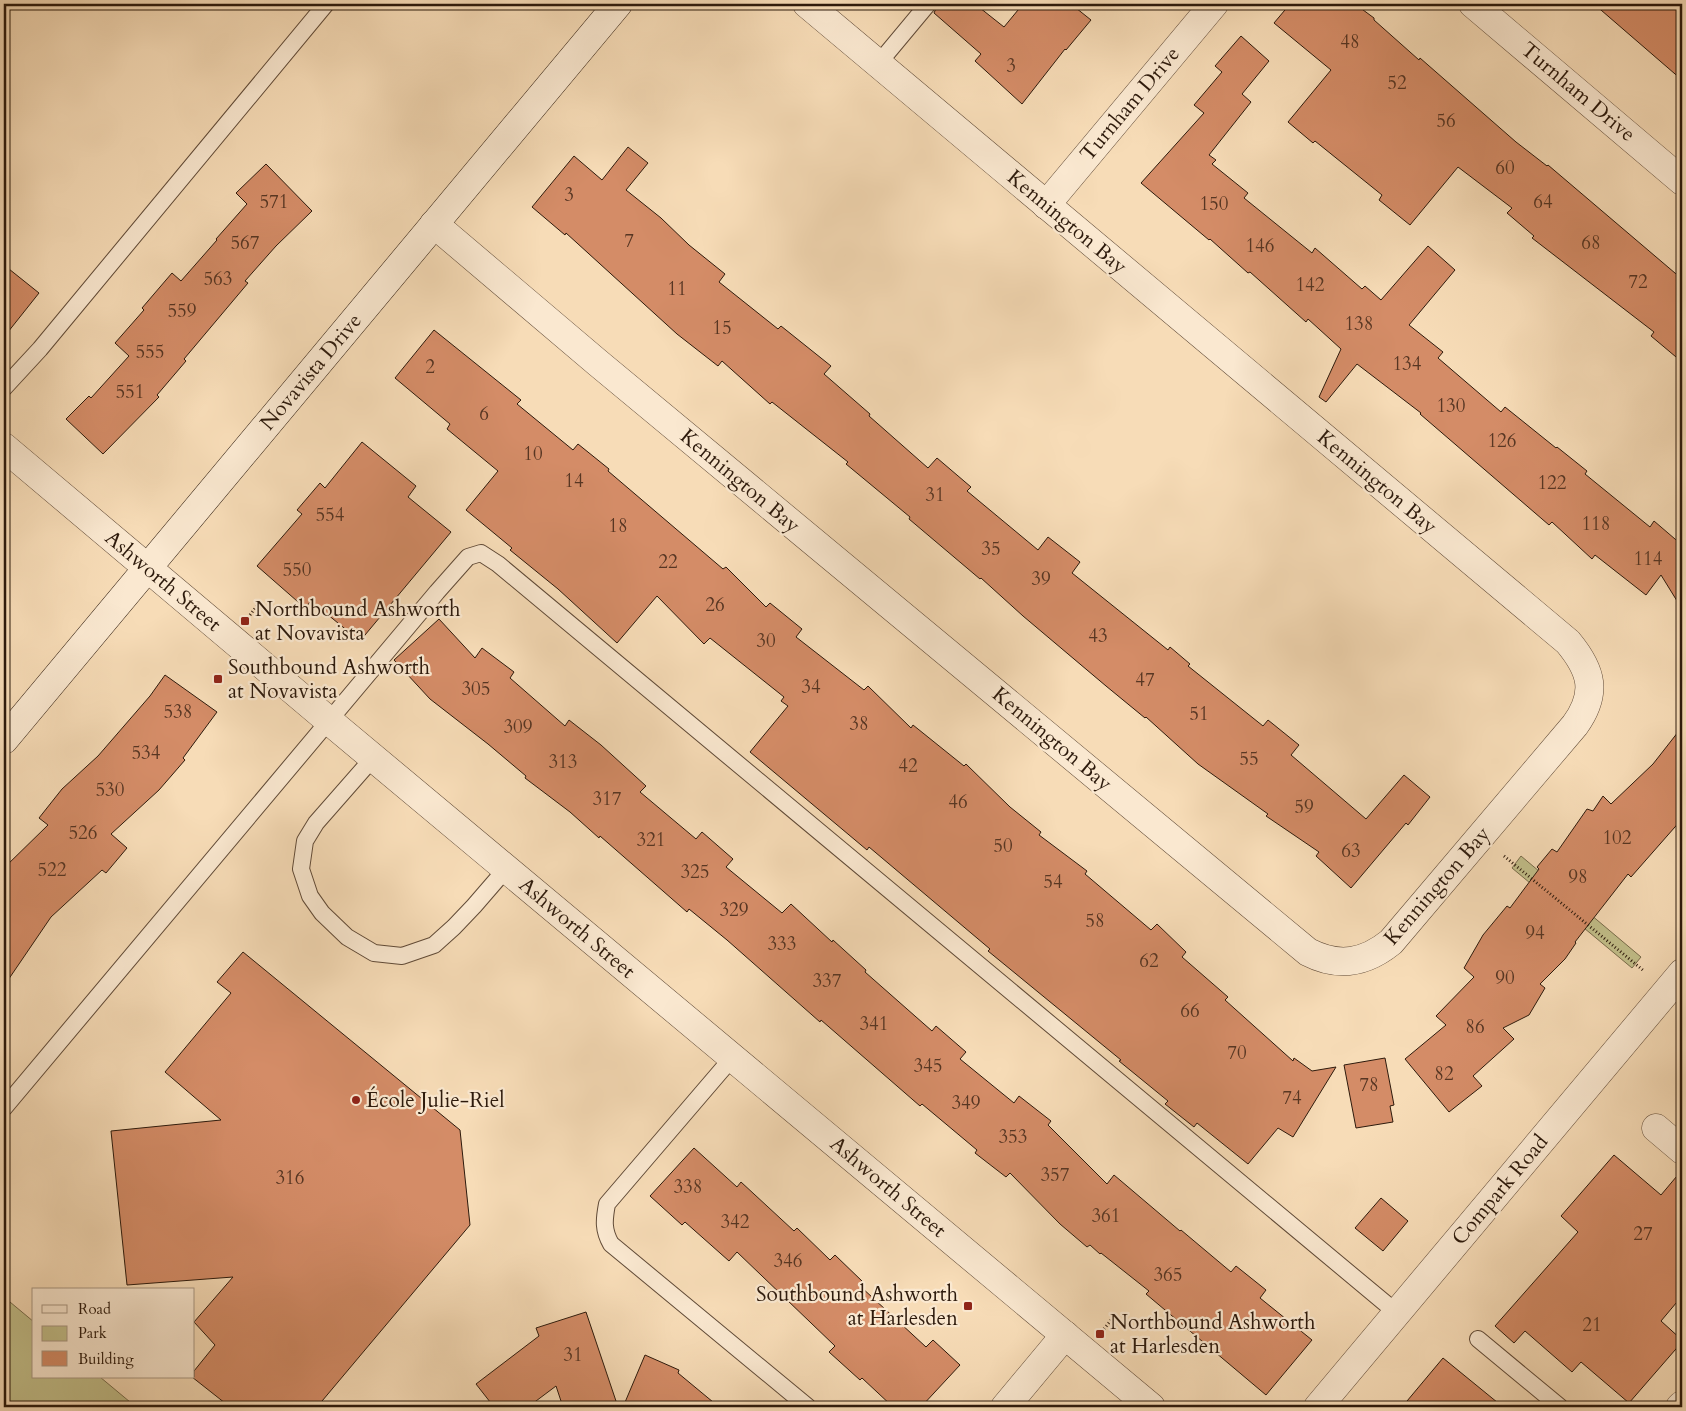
<svg xmlns="http://www.w3.org/2000/svg" width="1686" height="1411" viewBox="0 0 1686 1411" font-family="Cardo,serif">
  <style>
    .green { fill: #c2bf8a; stroke: #786c4b }
    .building { fill: #d48c67; stroke: #2d1a0c }
    .lines { fill: none; stroke-linecap: round; stroke-linejoin: round }
    .lane-casing { stroke: #604a37; stroke-width: 18 }
    .street-casing { stroke: #604a37; stroke-width: 29 }
    .secondary-casing { stroke: #2d1a0c; stroke-width: 29 }
    .path { stroke: #2d1a0c; stroke-width: 3; stroke-dasharray: 1 2.5; stroke-linecap: butt }
    .lane { stroke: #fae8d0; stroke-width: 16 }
    .street { stroke: #fae8d0; stroke-width: 28 }
    .secondary { stroke: #fae8d0; stroke-width: 28 }
    .poi-dot { fill: #8f2418; stroke: #fae8d0; stroke-width: 2 }
    .labels { text-anchor: middle; dominant-baseline: central; stroke-width: 4.5; stroke-linejoin: round; paint-order: stroke }
    .number-label { font-size: 19px; fill: #573623 }
    .street-label { font-size: 21px; fill: #2d1a0c; stroke: #fae8d0 }
    .poi-label { font-size: 21px; fill: #2d1a0c; stroke: #fae8d0; text-anchor: start }
  </style>
  <rect width="100%" height="100%" fill="#f7dcb7"/>
  <filter id="stains"><feTurbulence type="fractalNoise" baseFrequency=".004" numOctaves="4"/><feColorMatrix values="0 0 0 0 .2 0 0 0 0 .09 0 0 0 0 .02 0 0 0 .5 -.17"/></filter>
  <radialGradient id="worn" r=".72"><stop offset=".6" stop-color="#630" stop-opacity="0"/><stop offset="1" stop-color="#630" stop-opacity=".3"/></radialGradient>
  <g class="green">
    <path d="M1521,856L1641,957L1632,968L1512,868Z"/>
    <path d="M4,1297L34,1322V1377H100L136,1407H4Z"/>
  </g>
  <g class="building">
    <path d="M938,4H975L1004,27L1023,4H1071L1091,20L1066,50L1065,49L1022,104L975,61L981,54L934,13Z"/>
    <path d="M1290,4H1355L1374,18V20L1419,60L1420,58L1516,142L1547,166L1548,165L1682,279V362L1651,336L1654,332L1532,238L1534,236L1507,213L1512,208L1458,167L1410,225L1379,200L1382,195L1315,141L1313,143L1288,122L1331,70L1274,23Z"/>
    <path d="M1594,4H1682V80Z"/>
    <path d="M1241,36L1269,61L1242,94L1251,102L1209,155L1216,160L1212,164L1248,193L1244,198L1312,253L1315,248L1362,289L1365,286L1381,300L1428,246L1455,270L1409,325L1443,352L1438,358L1501,412L1505,407L1556,448L1557,447L1587,471L1585,474L1650,527L1654,521L1682,545V609L1661,575L1646,595L1595,555L1592,559L1552,522L1549,525L1420,414L1421,413L1357,364L1326,402L1319,397L1341,349L1308,319L1306,322L1250,272L1248,273L1210,239L1209,240L1141,183L1204,113L1194,105L1222,72L1215,66Z"/>
    <path d="M628,147L648,163L626,190L661,218L689,245L725,274L719,282L778,329L781,326L831,366L824,374L870,414L869,416L928,468L937,458L971,487L967,491L1038,550L1048,537L1080,562L1072,573L1168,650L1170,647L1190,664L1188,666L1263,726L1268,720L1299,745L1291,755L1366,819L1404,775L1430,797L1408,825L1406,823L1351,888L1316,856L1319,852L1266,816L1268,814L1198,764L1146,717L1145,718L1106,686L1023,616L981,578L980,579L909,519L910,517L846,464L848,462L772,402L770,404L722,361L718,366L677,334L566,233L565,235L532,207L574,156L602,180Z"/>
    <path d="M266,164L312,211L276,246L245,281L248,283L184,359L186,361L157,395L159,397L103,454L66,419L89,396L91,398L129,356L115,343L144,310L142,308L172,273L181,281L217,240L216,239L247,204L236,193Z"/>
    <path d="M4,265L39,293L4,337Z"/>
    <path d="M434,330L521,400L517,404L573,450L578,444L609,469L608,471L723,569L726,567L766,607L770,603L802,629L796,637L864,690L868,686L911,728L913,725L964,766L966,764L1010,807L1041,832L1039,835L1087,871L1085,874L1151,930L1157,924L1186,952L1182,957L1228,997L1225,1000L1293,1061L1294,1058L1312,1071L1336,1067L1293,1137L1278,1128L1248,1164L1197,1123L1194,1127L1165,1104L1168,1101L1119,1061L1121,1060L988,951L990,949L869,847L867,850L750,752L788,706L781,701L784,697L710,638L704,644L657,596L617,643L558,589L510,550L512,548L466,510L498,471L447,429L450,424L395,378Z"/>
    <path d="M362,442L416,486L408,497L451,532L360,641L311,601L305,608L257,566L302,514L297,510L320,483L325,488Z"/>
    <path d="M439,619L475,658L482,648L514,672L510,678L565,726L569,720L601,745L646,786L640,792L696,839L702,832L733,859L726,867L782,913L791,904L832,942L833,940L866,970L865,972L932,1031L936,1026L966,1052L960,1059L1014,1103L1019,1096L1051,1121L1048,1125L1107,1184L1114,1175L1180,1231L1181,1230L1231,1272L1236,1266L1266,1290L1260,1298L1312,1340L1266,1395L1146,1294L1149,1291L1101,1253L1100,1254L1090,1245L1087,1247L1060,1224L1010,1173L1006,1177L975,1153L977,1150L922,1104L920,1106L821,1020L820,1022L727,940L689,909L687,912L600,836L599,838L570,812L525,778L526,776L488,744L430,699L394,660Z"/>
    <path d="M165,675L217,712L183,758L185,760L159,790L111,834L127,848L106,873L102,870L51,917L4,986V868L48,825L39,818L62,789L98,756L150,696Z"/>
    <path d="M1682,727V819L1631,877L1628,874L1575,942L1576,943L1565,959L1540,984L1545,988L1529,1015L1503,1028L1514,1039L1473,1076L1482,1086L1449,1112L1405,1059L1446,1025L1436,1016L1474,977L1464,968L1483,935L1507,906L1510,908L1539,869L1537,867L1552,849L1557,852L1587,809L1593,811L1603,796L1611,804L1653,764Z"/>
    <path d="M243,952L460,1130L470,1225L317,1407H230L192,1377H194V1371L215,1345L194,1322L233,1277L127,1285L111,1131L221,1120L165,1072L231,993L217,982Z"/>
    <path d="M1385,1058L1394,1105L1390,1106L1393,1122L1356,1128L1344,1065Z"/>
    <path d="M694,1148L737,1187L741,1182L794,1231L797,1228L830,1260L835,1255L863,1282L860,1286L926,1347L933,1340L960,1365L921,1407H893L862,1378L860,1380L829,1352L835,1346L737,1252L729,1261L685,1222L682,1225L650,1196Z"/>
    <path d="M1614,1155L1661,1195L1682,1170V1296L1661,1321L1682,1340V1342L1629,1403L1581,1362L1572,1372L1525,1331L1514,1343L1495,1326L1578,1232L1561,1216Z"/>
    <path d="M1381,1198L1408,1221L1383,1251L1355,1228Z"/>
    <path d="M586,1312L618,1407H563L556,1386L528,1407H494L476,1384L539,1336L536,1328Z"/>
    <path d="M645,1355L679,1370L678,1373L719,1407H623Z"/>
    <path d="M1443,1358L1503,1407H1402Z"/>
  </g>
  <g class="lines">
    <g class="lane-casing">
      <g id="lane">
        <path d="M878,64L928,4"/>
        <path d="M4,388L40,349L326,4"/>
        <path d="M373,758L316,823L305,841L301,869L310,896L322,913L347,937L374,953L402,956L434,945L454,927L474,906L506,869"/>
        <path d="M732,1058L607,1204C604,1220 603,1230 611,1244L808,1407"/>
        <path d="M4,1108L437,592L468,557L481,553L498,564L1397,1313"/>
        <path d="M1478,1339L1560,1407"/>
      </g>
    </g>
    <g class="street-casing">
      <g id="street">
        <path d="M1473,4L1682,181"/>
        <path d="M1046,205L1214,4"/>
        <path d="M434,224L598,363L1308,952C1339,968 1365,963 1391,942L1575,725C1598,693 1592,671 1568,642L807,4"/>
        <path d="M4,447L328,720L1151,1407"/>
        <path d="M1656,1128L1682,1150"/>
        <path d="M1005,1407L1065,1335"/>
        <path d="M1318,1407L1682,973"/>
        <path d="M1680,1407L1682,1405"/>
      </g>
    </g>
    <g class="secondary-casing">
      <path id="secondary" d="M4,740L618,4"/>
    </g>
    <g class="path">
      <path d="M250,615L259,603"/>
      <path d="M1504,856L1644,971"/>
      <path d="M1104,1329L1115,1315"/>
    </g>
    <use href="#lane" class="lane"/>
    <use href="#street" class="street"/>
    <use href="#secondary" class="secondary"/>
  </g>
  <g class="poi-dot">
    <rect x="240" y="616" width="10" height="10" rx="2.5"/>
    <rect x="213" y="674" width="10" height="10" rx="2.5"/>
    <circle cx="356" cy="1100" r="5"/>
    <rect x="963" y="1301" width="10" height="10" rx="2.5"/>
    <rect x="1095" y="1329" width="10" height="10" rx="2.5"/>
  </g>
  <g class="labels">
    <g class="number-label">
      <text x="1350" y="42">48</text>
      <text x="1011" y="66">3</text>
      <text x="1397" y="83">52</text>
      <text x="1446" y="121">56</text>
      <text x="1505" y="168">60</text>
      <text x="569" y="195">3</text>
      <text x="274" y="202">571</text>
      <text x="1543" y="202">64</text>
      <text x="1214" y="204">150</text>
      <text x="629" y="241">7</text>
      <text x="245" y="243">567</text>
      <text x="1591" y="243">68</text>
      <text x="1260" y="246">146</text>
      <text x="218" y="279">563</text>
      <text x="1638" y="282">72</text>
      <text x="1310" y="285">142</text>
      <text x="677" y="289">11</text>
      <text x="182" y="311">559</text>
      <text x="1359" y="324">138</text>
      <text x="722" y="328">15</text>
      <text x="150" y="352">555</text>
      <text x="1407" y="364">134</text>
      <text x="430" y="367">2</text>
      <text x="130" y="392">551</text>
      <text x="1451" y="406">130</text>
      <text x="484" y="414">6</text>
      <text x="1502" y="441">126</text>
      <text x="533" y="454">10</text>
      <text x="574" y="481">14</text>
      <text x="1552" y="483">122</text>
      <text x="935" y="495">31</text>
      <text x="330" y="515">554</text>
      <text x="1596" y="524">118</text>
      <text x="618" y="526">18</text>
      <text x="991" y="549">35</text>
      <text x="1648" y="559">114</text>
      <text x="668" y="562">22</text>
      <text x="297" y="570">550</text>
      <text x="1041" y="579">39</text>
      <text x="715" y="605">26</text>
      <text x="1098" y="636">43</text>
      <text x="766" y="641">30</text>
      <text x="1145" y="680">47</text>
      <text x="811" y="687">34</text>
      <text x="476" y="689">305</text>
      <text x="178" y="712">538</text>
      <text x="1199" y="714">51</text>
      <text x="859" y="724">38</text>
      <text x="518" y="727">309</text>
      <text x="146" y="753">534</text>
      <text x="1249" y="759">55</text>
      <text x="563" y="762">313</text>
      <text x="908" y="766">42</text>
      <text x="110" y="790">530</text>
      <text x="607" y="799">317</text>
      <text x="958" y="802">46</text>
      <text x="1304" y="807">59</text>
      <text x="83" y="833">526</text>
      <text x="1617" y="838">102</text>
      <text x="651" y="840">321</text>
      <text x="1003" y="846">50</text>
      <text x="1351" y="851">63</text>
      <text x="52" y="870">522</text>
      <text x="695" y="872">325</text>
      <text x="1578" y="877">98</text>
      <text x="1053" y="882">54</text>
      <text x="734" y="910">329</text>
      <text x="1095" y="921">58</text>
      <text x="1535" y="933">94</text>
      <text x="782" y="944">333</text>
      <text x="1149" y="961">62</text>
      <text x="1505" y="978">90</text>
      <text x="827" y="981">337</text>
      <text x="1190" y="1011">66</text>
      <text x="874" y="1024">341</text>
      <text x="1475" y="1027">86</text>
      <text x="1237" y="1053">70</text>
      <text x="928" y="1066">345</text>
      <text x="1444" y="1074">82</text>
      <text x="1369" y="1085">78</text>
      <text x="1292" y="1098">74</text>
      <text x="966" y="1103">349</text>
      <text x="1013" y="1137">353</text>
      <text x="1055" y="1175">357</text>
      <text x="290" y="1178">316</text>
      <text x="688" y="1187">338</text>
      <text x="1106" y="1216">361</text>
      <text x="735" y="1222">342</text>
      <text x="1643" y="1234">27</text>
      <text x="788" y="1261">346</text>
      <text x="1168" y="1275">365</text>
      <text x="1592" y="1325">21</text>
      <text x="573" y="1355">31</text>
    </g>
    <g class="street-label">
      <text transform="translate(1578 92) rotate(40)">Turnham Drive</text>
      <text transform="translate(1130 104) rotate(-50)">Turnham Drive</text>
      <text transform="translate(1067 222) rotate(40)">Kennington Bay</text>
      <text transform="translate(311 372) rotate(-50)">Novavista Drive</text>
      <text transform="translate(740 481) rotate(40)">Kennington Bay</text>
      <text transform="translate(1377 482) rotate(40)">Kennington Bay</text>
      <text transform="translate(163 581) rotate(40)">Ashworth Street</text>
      <text transform="translate(1052 739) rotate(40)">Kennington Bay</text>
      <text transform="translate(1437 886) rotate(-49)">Kennington Bay</text>
      <text transform="translate(577 928) rotate(40)">Ashworth Street</text>
      <text transform="translate(888 1187) rotate(40)">Ashworth Street</text>
      <text transform="translate(1500 1190) rotate(-50)">Compark Road</text>
    </g>
    <g class="poi-label">
      <text x="255" y="609">Northbound Ashworth<tspan x="255" dy="24">at Novavista</tspan></text>
      <text x="228" y="667">Southbound Ashworth<tspan x="228" dy="24">at Novavista</tspan></text>
      <text x="366" y="1100">École Julie-Riel</text>
      <text x="958" y="1294" text-anchor="end">Southbound Ashworth<tspan x="958" dy="24">at Harlesden</tspan></text>
      <text x="1110" y="1322">Northbound Ashworth<tspan x="1110" dy="24">at Harlesden</tspan></text>
    </g>
  </g>
  <rect width="1686" height="1411" fill="none" stroke="#f7dcb7" stroke-width="20"/>
  <rect x="5" y="5" width="1676" height="1401" fill="none" stroke="#2d1a0c" stroke-width="2.5"/>
  <rect x="10" y="10" width="1666" height="1391" fill="none" stroke="#2d1a0c"/>
  <rect x="32" y="1288" width="162" height="90" fill="#fae8d0" stroke="#a89682"/>
  <rect x="42" y="1305" width="25" height="8" fill="#fae8d0" stroke="#a89682"/>
  <text x="78" y="1314" font-size="15" fill="#2d1a0c">Road</text>
  <rect x="42" y="1326" width="25" height="15" fill="#c2bf8a" stroke="#a89682"/>
  <text x="78" y="1338" font-size="15" fill="#2d1a0c">Park</text>
  <rect x="42" y="1351" width="25" height="15" fill="#d48c67" stroke="#a89682"/>
  <text x="78" y="1364" font-size="15" fill="#2d1a0c">Building</text>
  <rect width="100%" height="100%" filter="url(#stains)"/>
  <rect width="100%" height="100%" fill="url(#worn)"/>
</svg>
